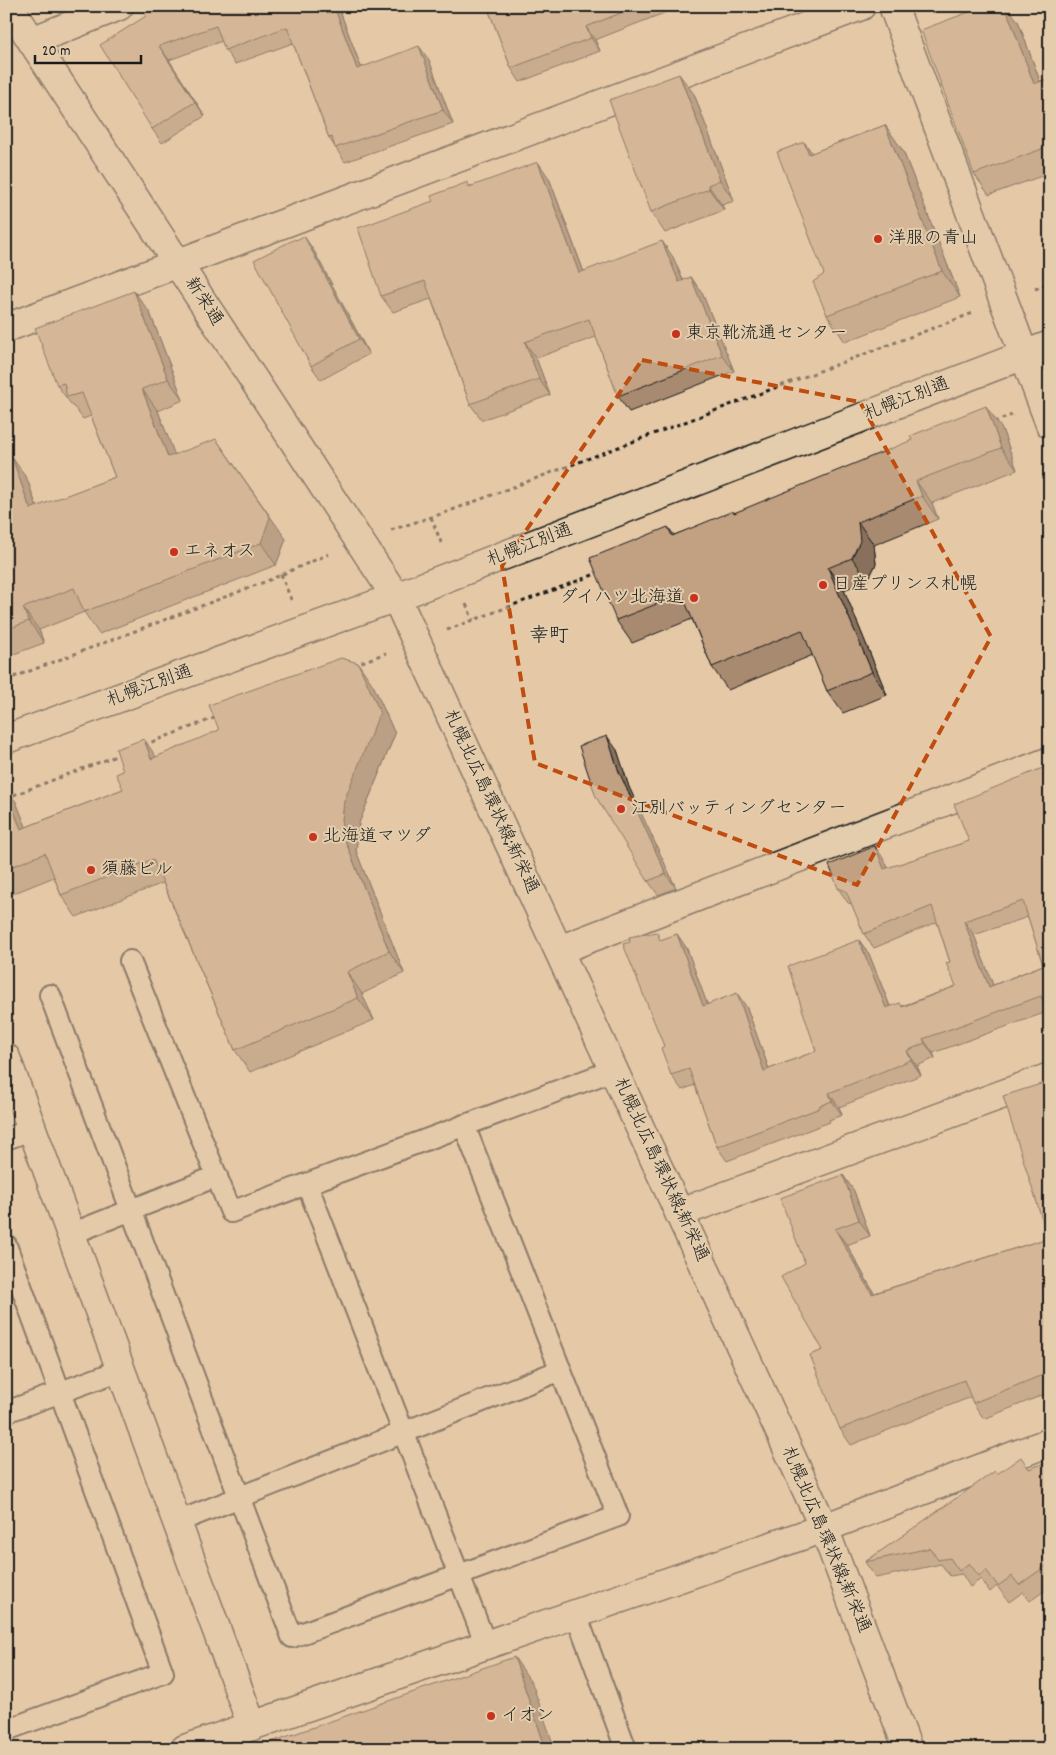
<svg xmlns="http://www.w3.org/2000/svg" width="1056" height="1755" viewBox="0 0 1056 1755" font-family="Dekko,'Klee One',sans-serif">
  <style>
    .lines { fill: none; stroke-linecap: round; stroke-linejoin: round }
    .service-casing { stroke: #1c1c1c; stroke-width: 24 }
    .minor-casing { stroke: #1c1c1c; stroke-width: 31 }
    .tertiary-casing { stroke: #1c1c1c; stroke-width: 31 }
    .primary-casing { stroke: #1c1c1c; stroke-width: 31 }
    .trunk-casing { stroke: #1c1c1c; stroke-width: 31 }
    .path { stroke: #1c1c1c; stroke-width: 3; stroke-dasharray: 4 4; stroke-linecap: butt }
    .service { stroke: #e3cdac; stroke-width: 20 }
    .minor { stroke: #e3cdac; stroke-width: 28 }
    .tertiary { stroke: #e3cdac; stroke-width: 28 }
    .primary { stroke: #e3cdac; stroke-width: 28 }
    .trunk { stroke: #e3cdac; stroke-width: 28 }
    .wall { fill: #a78a70; stroke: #1c1c1c; fill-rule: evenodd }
    .shaded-wall { fill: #88705b; stroke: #1c1c1c }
    .building { fill: #c2a082; stroke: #1c1c1c; fill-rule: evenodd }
    .marked { fill: none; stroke: #bf4d0f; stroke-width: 4; stroke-dasharray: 10 6; stroke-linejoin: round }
    .poi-dot { fill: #c8321e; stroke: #e3cdac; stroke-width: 2 }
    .labels { text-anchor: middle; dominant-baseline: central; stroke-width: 4; stroke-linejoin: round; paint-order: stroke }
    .poi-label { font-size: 18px; fill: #1c1c1c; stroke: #e3cdac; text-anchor: start }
    .street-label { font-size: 18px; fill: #1c1c1c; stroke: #e3cdac }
    .quarter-label { font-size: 20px; fill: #1c1c1c; stroke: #e3cdac }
  </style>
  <rect width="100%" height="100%" fill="#e5c9a7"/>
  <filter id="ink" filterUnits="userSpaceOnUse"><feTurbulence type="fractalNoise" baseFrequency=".02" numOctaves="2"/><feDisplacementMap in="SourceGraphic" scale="10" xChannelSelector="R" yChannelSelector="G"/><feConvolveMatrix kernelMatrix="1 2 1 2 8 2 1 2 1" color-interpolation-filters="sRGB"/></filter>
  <g filter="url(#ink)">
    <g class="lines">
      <g class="service-casing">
        <g id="service">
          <path d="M130,961L231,1212L614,1070"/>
          <path d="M50,995L292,1637L618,1516L464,1125"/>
          <path d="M6,1139L33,1129"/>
          <path d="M307,1184L486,1645"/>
          <path d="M71,1234L217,1176"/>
          <path d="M6,1245L163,1673L6,1730"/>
          <path d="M6,1412L121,1370"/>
          <path d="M177,1522L561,1370"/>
          <path d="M576,1614L626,1749"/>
        </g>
      </g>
      <g class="minor-casing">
        <g id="minor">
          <path d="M893,6L1050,424"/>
          <path d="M32,41L119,6"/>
          <path d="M6,328L861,6"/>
          <path d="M559,950L1050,761"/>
          <path d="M6,1058L252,1726"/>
          <path d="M679,1213L1050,1077"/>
          <path d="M185,1749L824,1528L1050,1442"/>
        </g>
      </g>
      <g class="tertiary-casing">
        <path id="tertiary" d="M9,6L396,597"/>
      </g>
      <g class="primary-casing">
        <path id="primary" d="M396,597L824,1528L908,1749"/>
      </g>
      <g class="trunk-casing">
        <path id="trunk" d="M6,739L396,597L1050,345"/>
      </g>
      <g class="path">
        <path d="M1035,289L1050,283"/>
        <path d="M994,422L1012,415"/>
        <path d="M431,517L442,545"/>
        <path d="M391,530L447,512L973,313"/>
        <path d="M281,574L292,602"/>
        <path d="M466,604L473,620"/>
        <path d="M447,630L601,572"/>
        <path d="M354,665L386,653"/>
        <path d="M6,680L267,581L329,554"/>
        <path d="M144,745L217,717"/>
        <path d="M6,798L121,754"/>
      </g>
      <use href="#service" class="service"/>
      <use href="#minor" class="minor"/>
      <use href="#tertiary" class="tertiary"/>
      <use href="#primary" class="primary"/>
      <use href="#trunk" class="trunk"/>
    </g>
    <g class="wall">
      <path d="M338,6L361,67L429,60L453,124L345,162L329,138L293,43L235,64L225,50L222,41L169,60L205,116L162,143L152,129L146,16Z"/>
      <path d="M487,6H682L595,40L600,51L520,82L511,68Z"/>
      <path d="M1018,21L1040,81L1050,78V173L989,195L974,174Z"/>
      <path d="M694,94L734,201L722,205L724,210L665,233L651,212Z"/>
      <path d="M885,125L903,151L960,297L845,342L827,315L824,274L804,142L812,153Z"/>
      <path d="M549,178L584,272L673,257L683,280L691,277L702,293L734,371L629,412L618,396L596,337L536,358L550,395L482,420L470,404L431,299L393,312L381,296L433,201L470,186Z"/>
      <path d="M296,240L314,251L369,354L321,380L311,366Z"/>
      <path d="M150,313L183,400L158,411L174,454L286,539L276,565L99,634L84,612L39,630L44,643L6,657V459L27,479L37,507L115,477L91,416L83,419L74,407H73L57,385Z"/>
      <path d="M1002,429L1017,470L932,503L938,519L874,545L876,564L868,580L844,590L887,695L843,713L827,691L813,655L728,690L712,667L692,619L632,643L616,620L668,527L674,535L734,513Z"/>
      <path d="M373,685L395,734L359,823L356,851L404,973L362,994L374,1020L250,1072L235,1050L163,883L76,917L61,895L54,877L12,894L6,886V788L16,802L26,827L123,789L156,757Z"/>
      <path d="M617,750L629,787L676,888L658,895L648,881Z"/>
      <path d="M1050,765L1047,1012L933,1053L935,1058L917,1066L921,1075L839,1107L842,1115L829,1120L830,1122L727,1161L717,1147L695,1085L682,1090L671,1075L664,1046L662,940L677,934L687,949L707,1004L747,1008L769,1069L816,1051L859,940L869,954L890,1006H902L956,986L950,962L937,922L874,948L864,934L852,904L848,903L838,888L885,861L888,868L969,841ZM1028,917L1043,965L993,985L974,935Z"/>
      <path d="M1050,1086V1392L984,1419L973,1403L971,1397L851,1445L840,1429L805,1263L843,1175L854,1191L870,1236L847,1245L874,1293L1048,1238Z"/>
      <path d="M1050,1461V1587L1030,1601L1023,1592L1009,1602L997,1586L990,1592L981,1579L970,1587L962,1574L950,1576L941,1564L876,1578L865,1562L997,1474L1029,1469Z"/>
    </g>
    <g class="shaded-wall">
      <path d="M334,6H338L367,83L357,69Z"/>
      <path d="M1005,6H1007L1018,21L1049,106L1034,84Z"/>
      <path d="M586,27L595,40L600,51L591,38Z"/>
      <path d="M159,46L169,60L205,116L195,102Z"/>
      <path d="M419,46L429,60L453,124L443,110Z"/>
      <path d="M679,74L694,94L734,201L720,180Z"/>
      <path d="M885,125L903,151L960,297L942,271Z"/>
      <path d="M804,142L823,168L809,154Z"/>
      <path d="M538,162L549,178L590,289L579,273Z"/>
      <path d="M708,185L722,205L724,210L709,189Z"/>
      <path d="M304,236L314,251L369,354L359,339Z"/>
      <path d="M662,241L673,257L690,298L679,282Z"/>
      <path d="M691,277L702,293L734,371L722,355Z"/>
      <path d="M134,291L150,313L183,400L168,379Z"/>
      <path d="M525,342L536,358L550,395L539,379Z"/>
      <path d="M142,389L158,411L184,479L168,457Z"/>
      <path d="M986,406L1002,429L1017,470L1001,448Z"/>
      <path d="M216,439L286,539L276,565L261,543Z"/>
      <path d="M12,457L27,479L45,531L30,509Z"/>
      <path d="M916,481L932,503L938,519L922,496Z"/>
      <path d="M858,522L874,545L876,564L868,580L852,558Z"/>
      <path d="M828,568L844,590L887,695L872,672Z"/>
      <path d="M23,608L39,630L44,643L29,621Z"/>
      <path d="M358,663L373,685L395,734L359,823L356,851L404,973L389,951L341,830Z"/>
      <path d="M607,736L617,750L629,787L676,888L666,874L619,772Z"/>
      <path d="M144,739L159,761L151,759Z"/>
      <path d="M6,788L16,802L36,851L21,829L6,793Z"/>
      <path d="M875,846L885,861L894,884L884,869Z"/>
      <path d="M964,921L974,935L999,1001L989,987Z"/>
      <path d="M677,934L687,949L713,1020L703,1006Z"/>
      <path d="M859,940L869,954L896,1022L886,1008Z"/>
      <path d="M347,972L362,994L374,1020L358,998Z"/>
      <path d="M737,993L747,1008L775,1086L764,1071Z"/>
      <path d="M923,1039L933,1053L935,1058L925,1043Z"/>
      <path d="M907,1051L917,1066L921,1075L911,1060Z"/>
      <path d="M829,1093L839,1107L842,1115L832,1101Z"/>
      <path d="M843,1175L854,1191L870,1236L859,1220Z"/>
      <path d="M835,1229L847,1245L883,1310L872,1294Z"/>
      <path d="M514,1657L532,1683L555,1749H546Z"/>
    </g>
    <g class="building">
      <path d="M142,6H334L357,69L419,46L443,110L335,148L332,137L329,138L287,27L225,50L216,26L159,46L195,102L152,129L100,45L146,16Z"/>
      <path d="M487,6H638L586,27L591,38L511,68Z"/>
      <path d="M985,6H1005L1034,84L1050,78V146L974,174L921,30Z"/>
      <path d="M679,74L720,180L708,185L709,189L651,212L609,100Z"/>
      <path d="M885,125L942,271L827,315L813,282L824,274L777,152L804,142L809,154Z"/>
      <path d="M538,162L579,273L662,241L679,282L691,277L722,355L618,396L589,319L525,342L539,379L470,404L425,281L381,296L358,228L433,201L431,196L468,182L469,187Z"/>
      <path d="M304,236L359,339L311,366L254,260L295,239L296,240Z"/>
      <path d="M134,291L168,379L142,389L168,457L216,439L270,517L261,543L84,612L74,588L23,608L29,621L6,630V459L12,457L30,509L115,477L82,393L67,397L64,383L57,385L35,328Z"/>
      <path d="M986,406L1001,448L916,481L922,496L858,522L860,541L852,558L828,568L872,672L827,691L802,630L712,667L682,594L616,620L590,558L668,527L672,536L733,511L734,513L912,440L910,436Z"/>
      <path d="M341,658L358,663L380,712L344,801L341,830L389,951L347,972L358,998L235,1050L153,859L61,895L45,853L6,869V793L21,829L123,789L116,774L123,771L116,749L144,739L151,759L219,730L209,705Z"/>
      <path d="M607,736L619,772L666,874L648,881L596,797L579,746Z"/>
      <path d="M1050,765V1019L1041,996L923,1039L925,1043L907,1051L911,1060L829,1093L832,1101L819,1106L820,1108L717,1147L689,1069L671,1075L661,1048L664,1046L623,944L630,942L629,937L657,932L660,940L677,934L703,1006L737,993L764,1071L816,1051L788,966L859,940L886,1008L900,1003L902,1007L956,986L946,963L950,962L932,906L864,934L846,891L838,888L829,865L875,846L884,869L969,841L954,804ZM1023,901L1043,965L989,987L964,921Z"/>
      <path d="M1047,1082L1050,1090V1372L973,1403L964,1380L840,1429L810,1355L823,1350L781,1277L805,1263L780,1198L843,1175L859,1220L835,1229L872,1294L1048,1238L1003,1096Z"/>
      <path d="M1021,1457L1029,1469L1050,1461V1530L1048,1531L1050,1534V1563L1019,1585L1012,1576L998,1586L986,1570L979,1576L969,1563L959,1571L950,1558L938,1560L930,1548L865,1562L995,1471L997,1474Z"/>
      <path d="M514,1657L546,1749H251Z"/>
    </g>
  </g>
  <path d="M0 0H1056V1755H0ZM642,360L860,402L991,637L857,885L535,763L502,566Z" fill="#e5c9a7" fill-opacity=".55" fill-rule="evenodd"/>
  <path class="marked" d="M642,360L860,402L991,637L857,885L535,763L502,566Z"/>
  <g class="poi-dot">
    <circle cx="878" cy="239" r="5"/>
    <circle cx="676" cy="334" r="5"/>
    <circle cx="174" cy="552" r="5"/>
    <circle cx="823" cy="585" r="5"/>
    <circle cx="694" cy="598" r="5"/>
    <circle cx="621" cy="809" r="5"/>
    <circle cx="313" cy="837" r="5"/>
    <circle cx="91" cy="870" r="5"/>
    <circle cx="491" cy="1716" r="5"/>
  </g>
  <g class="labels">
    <g class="poi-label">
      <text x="888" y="239">洋服の青山</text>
      <text x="686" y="334">東京靴流通センター</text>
      <text x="184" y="552">エネオス</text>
      <text x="833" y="585">日産プリンス札幌</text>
      <text x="684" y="598" text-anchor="end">ダイハツ北海道</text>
      <text x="631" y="809">江別バッティングセンター</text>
      <text x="323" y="837">北海道マツダ</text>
      <text x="101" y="870">須藤ビル</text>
      <text x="501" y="1716">イオン</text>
    </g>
    <g class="street-label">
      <text transform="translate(203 302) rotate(57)">新栄通</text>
      <text transform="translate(907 400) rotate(-21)">札幌江別通</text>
      <text transform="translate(530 546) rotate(-21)">札幌江別通</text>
      <text transform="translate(150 687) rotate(-20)">札幌江別通</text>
      <text transform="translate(490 802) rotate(65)">札幌北広島環状線;新栄通</text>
      <text transform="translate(660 1170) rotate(65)">札幌北広島環状線;新栄通</text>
      <text transform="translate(825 1540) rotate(67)">札幌北広島環状線;新栄通</text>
    </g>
    <g class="quarter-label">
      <text x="549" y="637">幸町</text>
    </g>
  </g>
  <rect width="1056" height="1755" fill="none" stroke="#e3cdac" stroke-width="25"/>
  <rect x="12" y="12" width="1031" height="1730" fill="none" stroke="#1c1c1c" stroke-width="2" filter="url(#ink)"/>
  <path d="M35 55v8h106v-8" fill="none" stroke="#1c1c1c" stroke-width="2.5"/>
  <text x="42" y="55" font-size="15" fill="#1c1c1c" stroke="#e3cdac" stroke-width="4" paint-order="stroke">20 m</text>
</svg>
